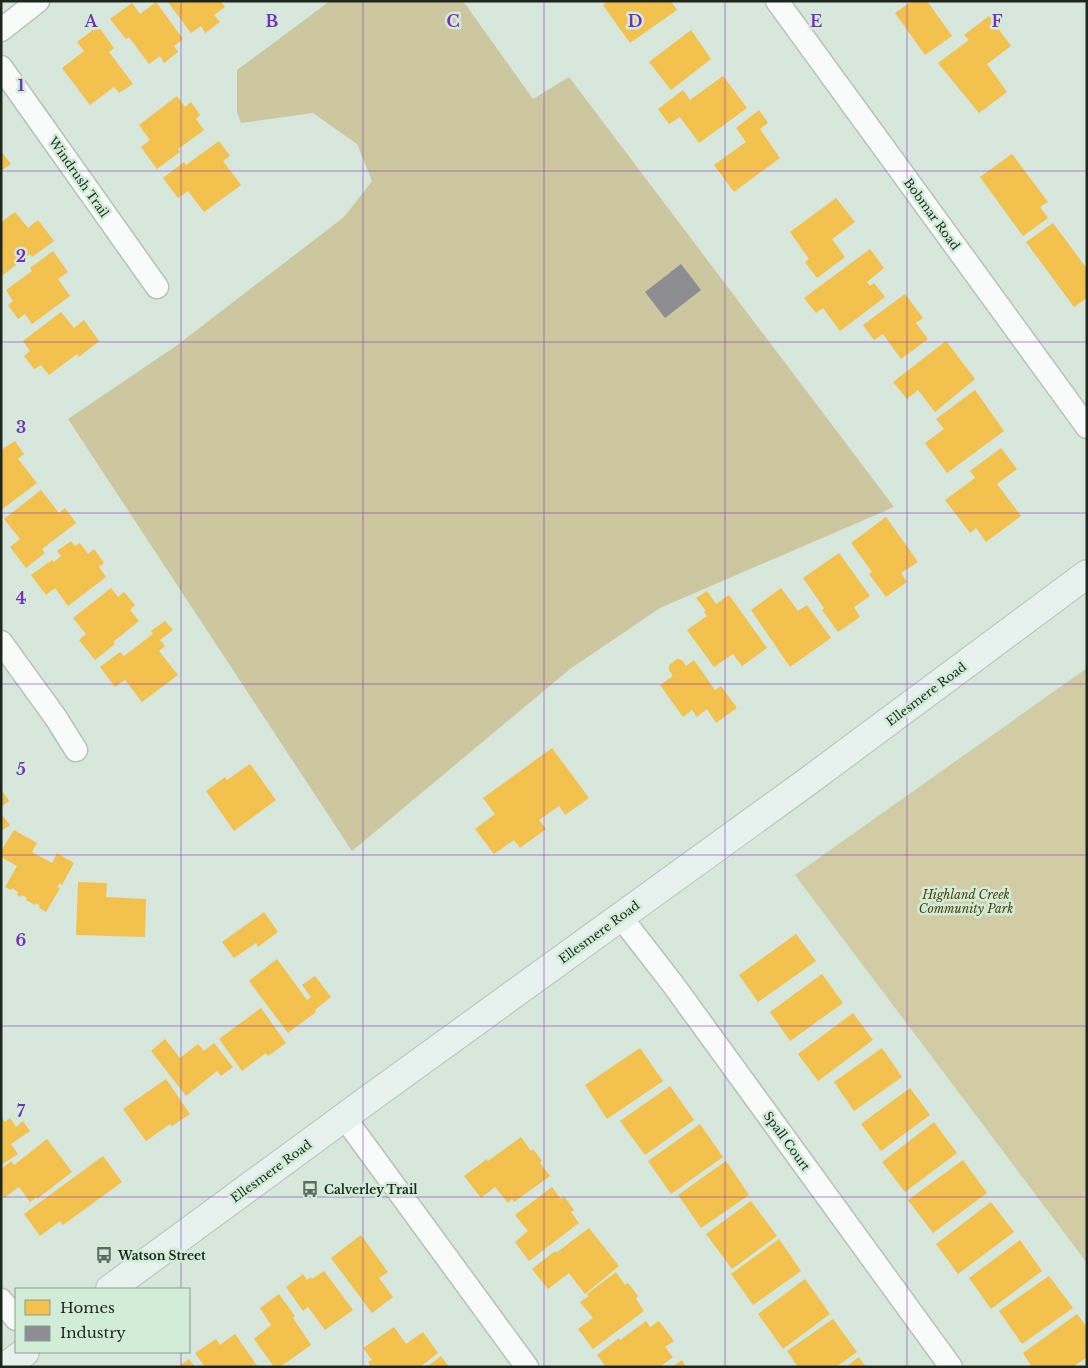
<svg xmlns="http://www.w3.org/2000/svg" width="1088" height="1368" viewBox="0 0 1088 1368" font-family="'Libre Baskerville',serif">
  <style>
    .green { fill: #d1cca4 }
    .forest { fill: #ccc79f }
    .homes { fill: #f2c14e }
    .industry { fill: #8d8d92 }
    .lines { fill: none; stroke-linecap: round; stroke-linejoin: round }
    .street-casing { stroke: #b6c2ba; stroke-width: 25 }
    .secondary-casing { stroke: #b6c2ba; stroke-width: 30 }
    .street { stroke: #f9fbfa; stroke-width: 22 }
    .secondary { stroke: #e7f1ee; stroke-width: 28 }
    .grid { fill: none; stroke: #7b2cbf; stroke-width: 1; stroke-opacity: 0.55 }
    .labels { text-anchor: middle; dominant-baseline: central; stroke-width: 5; stroke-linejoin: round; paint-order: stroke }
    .street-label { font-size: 12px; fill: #1d2720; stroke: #d1edd8 }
    .park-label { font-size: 12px; font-style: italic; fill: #52420f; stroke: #d1edd8 }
    .poi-label { font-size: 12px; font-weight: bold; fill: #1d2720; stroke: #d1edd8; text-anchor: start }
    .grid-label { font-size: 16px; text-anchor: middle; font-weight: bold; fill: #7b2cbf; stroke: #d1edd8; stroke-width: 5; stroke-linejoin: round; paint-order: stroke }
  </style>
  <rect width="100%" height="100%" fill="#d7e7dc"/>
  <path class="green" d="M1087,668V1263L795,875Z"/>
  <path class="forest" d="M330,1H463L533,99L569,77L894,507L660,608L570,669L352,851L68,419L176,346L344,217L372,181L357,144L313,113L241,123L237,112V70Z"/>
  <g class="homes">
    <path d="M167,1H221L225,7L214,15L220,22L205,33L201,26L191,33Z"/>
    <path d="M608,1H671L677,10L630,43L603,5Z"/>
    <path d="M912,1H927L952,36L925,55L895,13Z"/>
    <path d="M156,2L183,39L174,46L178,52L164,63L160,56L149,64L129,37L126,39L110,19L132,3L140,14Z"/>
    <path d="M989,16L1011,46L987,64L1007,92L979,113L938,63L969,40L964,35Z"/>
    <path d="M98,26L114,48L109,52L133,84L119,93L114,87L90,105L62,68L84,51L77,42Z"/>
    <path d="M691,30L711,59L671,90L649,62Z"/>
    <path d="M723,76L747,108L699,143L680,117L669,124L658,109L683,90L690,100Z"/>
    <path d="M177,96L185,107L191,102L200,115L196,119L204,130L178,149L180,152L157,169L141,147L150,140L139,125Z"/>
    <path d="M759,110L768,123L760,129L780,158L734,192L714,165L746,142L736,128Z"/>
    <path d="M219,141L230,156L223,161L241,185L204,212L188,191L178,198L163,178L184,162L186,165Z"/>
    <path d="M1,151L11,164L1,171Z"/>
    <path d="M1012,154L1048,202L1040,207L1048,218L1023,236L980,177Z"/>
    <path d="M836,198L855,222L832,239L845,257L817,278L805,262L809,259L790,232Z"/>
    <path d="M15,212L28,228L38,220L54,241L32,257L30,254L3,275L1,273V222Z"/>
    <path d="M1053,223L1087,269V298L1074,307L1026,242Z"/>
    <path d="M870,249L884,268L867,282L870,286L874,283L885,297L840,331L823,308L816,313L804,298Z"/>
    <path d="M53,251L68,272L58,279L70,296L32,324L25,314L18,319L8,305L13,301L6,290L32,271L30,268Z"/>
    <path d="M905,294L923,318L916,323L928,339L901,359L883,334L874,340L863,325Z"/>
    <path d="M61,312L74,328L84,320L99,341L79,357L77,354L49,375L41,365L34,369L24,356L30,351L23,341Z"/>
    <path d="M946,341L975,379L935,412L918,390L907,399L893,382Z"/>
    <path d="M975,390L1004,431L947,473L925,443L944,429L936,419Z"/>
    <path d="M15,441L24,454L18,459L37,483L1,510V450Z"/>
    <path d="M1001,448L1017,469L997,484L1021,516L986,542L976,528L970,533L945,500L975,478L970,471Z"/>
    <path d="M41,490L59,513L65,508L76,523L42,549L45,553L26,568L10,547L20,539L4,519Z"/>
    <path d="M886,517L918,562L901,573L907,582L886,597L869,574L872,572L851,543Z"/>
    <path d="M71,541L75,546L80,543L88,554L94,549L104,563L99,567L106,577L68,606L55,588L46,595L31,575L52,560L54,562L61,556L57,551Z"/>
    <path d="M839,553L870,596L854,607L860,617L838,632L822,610L824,608L803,578Z"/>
    <path d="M111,588L118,597L124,592L135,605L130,610L139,621L113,642L115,644L95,660L79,640L86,634L73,618Z"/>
    <path d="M781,588L798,611L807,605L831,638L790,667L751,610Z"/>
    <path d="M707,591L716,604L729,595L767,648L742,666L733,654L714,667L687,630L707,616L704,612L706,611L696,598Z"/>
    <path d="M165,621L173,630L160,640L165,646L159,651L178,675L142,702L125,680L115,687L100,667L120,652L124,656L153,634L151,631Z"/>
    <path d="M677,659L682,660L686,666L694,660L715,690L721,686L737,708L716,723L707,709L697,717L692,710L683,717L660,685L673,676L669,670V665Z"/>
    <path d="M552,748L589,798L565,815L559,806L539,820L546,829L520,848L514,840L494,854L475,829L495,814L483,798Z"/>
    <path d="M250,764L276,800L234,831L206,791L225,777L227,780Z"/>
    <path d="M1,789L9,801L1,807Z"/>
    <path d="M1,814L10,825L1,831Z"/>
    <path d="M14,830L37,843L32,852L52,863L57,853L74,863L62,885L60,883L57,887L60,888L46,912L39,908L40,906L36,903L35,905L26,900L27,898L22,895L21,897L17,895L18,892L12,888L11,890L5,887L17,866L1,857V851Z"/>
    <path d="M78,882L107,883L106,897L146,899L145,937L76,935Z"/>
    <path d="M264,912L278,932L258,947L256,943L234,958L222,942Z"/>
    <path d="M796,934L816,961L758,1002L739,975Z"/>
    <path d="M277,959L307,1000L311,997L302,985L315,976L331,997L315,1010L316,1012L288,1033L249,981Z"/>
    <path d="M822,974L843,1003L790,1041L770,1012Z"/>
    <path d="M261,1008L286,1043L268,1056L266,1053L242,1071L219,1039Z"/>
    <path d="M853,1013L873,1040L818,1081L798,1054Z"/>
    <path d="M165,1039L180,1058L198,1044L204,1051L214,1043L233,1067L221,1076L217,1071L186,1096L151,1051Z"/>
    <path d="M640,1048L663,1081L607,1119L585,1085Z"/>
    <path d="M882,1048L902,1077L854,1111L834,1082Z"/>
    <path d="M166,1079L190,1114L172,1126L170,1124L146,1141L123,1109Z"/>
    <path d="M670,1086L694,1120L645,1155L620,1121Z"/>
    <path d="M910,1088L930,1115L881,1151L861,1124Z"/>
    <path d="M1,1117L5,1122L10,1118L16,1127L23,1121L30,1131L11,1144L18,1154L1,1165Z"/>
    <path d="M934,1122L957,1153L905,1192L882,1162Z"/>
    <path d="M700,1124L723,1157L671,1194L648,1161Z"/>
    <path d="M521,1137L531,1151L533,1149L542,1161L540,1163L550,1176L514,1202L512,1199L508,1203L495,1187L481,1198L464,1176L487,1159L488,1161Z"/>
    <path d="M47,1139L72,1172L37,1199V1197L30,1202L19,1187L4,1198L1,1193V1169L11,1161L14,1165Z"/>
    <path d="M103,1156L122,1182L63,1225L60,1221L40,1236L24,1214Z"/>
    <path d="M963,1160L987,1193L933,1233L908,1200Z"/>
    <path d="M726,1161L749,1195L701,1228L678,1195Z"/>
    <path d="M552,1187L561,1199L564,1196L574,1210L571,1212L579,1223L529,1261L515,1242L528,1231L515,1215Z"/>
    <path d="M751,1201L777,1236L732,1269L706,1234Z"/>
    <path d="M991,1202L1014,1232L958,1274L936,1244Z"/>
    <path d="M589,1228L619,1266L585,1294L569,1273L548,1289L532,1269L555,1251L556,1253Z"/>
    <path d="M361,1235L388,1272L379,1278L393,1297L372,1313L331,1258Z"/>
    <path d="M779,1239L801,1271L753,1305L731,1274Z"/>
    <path d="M1020,1240L1042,1271L991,1309L969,1278Z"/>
    <path d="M324,1271L353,1310L325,1330L308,1307L303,1311L286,1287L303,1274L307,1280L311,1277L312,1279Z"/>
    <path d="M616,1272L625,1285L628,1283L638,1296L636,1299L644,1311L593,1349L578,1329L593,1318L580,1302L589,1296L587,1294Z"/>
    <path d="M1049,1276L1073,1308L1022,1344L999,1311Z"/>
    <path d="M805,1279L830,1314L783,1349L758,1314Z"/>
    <path d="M279,1294L295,1316L293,1318L311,1345L280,1367H274L254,1339L271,1325L260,1308Z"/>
    <path d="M1077,1314L1087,1327V1357L1073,1367H1032L1023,1353Z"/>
    <path d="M833,1319L857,1352L836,1367H798L787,1351Z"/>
    <path d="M646,1321L650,1327L659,1321L674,1341L665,1347L673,1357L660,1367H629L628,1365L626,1367H606L597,1355L619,1338L620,1340Z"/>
    <path d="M394,1327L406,1344L423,1332L438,1353L420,1367H371L368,1362L372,1360L363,1348Z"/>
    <path d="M235,1334L258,1367H205L195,1353L216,1339L220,1345Z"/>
    <path d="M441,1356L449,1367H427Z"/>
    <path d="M859,1357L866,1367H846Z"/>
    <path d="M189,1359L195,1367H178Z"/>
    <path d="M682,1360L686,1367H672Z"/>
  </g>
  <path class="industry" d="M681,264L701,290L665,318L645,292Z"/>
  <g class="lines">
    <g class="street-casing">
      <g id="street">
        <path d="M777,1L1087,427"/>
        <path d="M1,30L38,1"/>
        <path d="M1,67L157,287"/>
        <path d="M1,642L56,718L76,750"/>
        <path d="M620,916L672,983L951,1367"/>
        <path d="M344,1117L527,1367"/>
        <path d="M1,1300L16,1319"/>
      </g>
    </g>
    <g class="secondary-casing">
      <g id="secondary">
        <path d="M110,1289L373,1096L807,782L1087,574"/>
        <path d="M5,1367L25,1352"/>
      </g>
    </g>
    <use href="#street" class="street"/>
    <use href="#secondary" class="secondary"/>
  </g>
  <path class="grid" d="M181,1V1289M363,1V1367M544,1V1367M725,1V1367M907,1V1367M1,171H1087M1,342H1087M1,513H1087M1,684H1087M1,855H1087M1,1026H1087M1,1197H1087M181,1352V1367"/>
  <defs>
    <g id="bus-bare" transform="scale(1.35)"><path d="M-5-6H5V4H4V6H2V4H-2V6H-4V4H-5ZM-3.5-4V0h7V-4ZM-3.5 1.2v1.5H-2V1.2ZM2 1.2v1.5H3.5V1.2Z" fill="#5e6a62" stroke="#d1edd8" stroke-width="2.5" paint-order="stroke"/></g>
  </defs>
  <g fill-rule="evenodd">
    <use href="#bus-bare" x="310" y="1189"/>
    <use href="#bus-bare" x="104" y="1255"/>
  </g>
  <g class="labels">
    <g class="street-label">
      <text transform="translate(79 177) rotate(55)">Windrush Trail</text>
      <text transform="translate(932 214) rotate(54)">Bobmar Road</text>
      <text transform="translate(926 694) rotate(-37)">Ellesmere Road</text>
      <text transform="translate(599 932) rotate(-36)">Ellesmere Road</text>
      <text transform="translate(787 1141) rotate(54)">Spall Court</text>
      <text transform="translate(271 1171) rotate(-36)">Ellesmere Road</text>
    </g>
    <g class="park-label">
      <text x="966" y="894">Highland Creek<tspan x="966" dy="14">Community Park</tspan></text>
    </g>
    <g class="poi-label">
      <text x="324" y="1189">Calverley Trail</text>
      <text x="118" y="1255">Watson Street</text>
    </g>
  </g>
  <g class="grid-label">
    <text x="91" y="27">A</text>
    <text x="272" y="27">B</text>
    <text x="453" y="27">C</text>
    <text x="635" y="27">D</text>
    <text x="816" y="27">E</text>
    <text x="997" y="27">F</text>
    <text x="21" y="91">1</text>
    <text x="21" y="262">2</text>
    <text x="21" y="433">3</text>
    <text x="21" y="604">4</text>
    <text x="21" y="775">5</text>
    <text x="21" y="946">6</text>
    <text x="21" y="1117">7</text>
  </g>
  <rect width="1088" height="1368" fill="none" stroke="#1d2720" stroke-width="5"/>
  <rect x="15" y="1288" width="175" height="65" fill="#d1edd8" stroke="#899e8e"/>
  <rect x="25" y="1300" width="25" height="15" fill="#f2c14e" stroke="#899e8e"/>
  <text x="60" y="1313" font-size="15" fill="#1d2720">Homes</text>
  <rect x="25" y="1326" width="25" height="15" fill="#8d8d92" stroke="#899e8e"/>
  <text x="60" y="1338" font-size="15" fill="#1d2720">Industry</text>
</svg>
